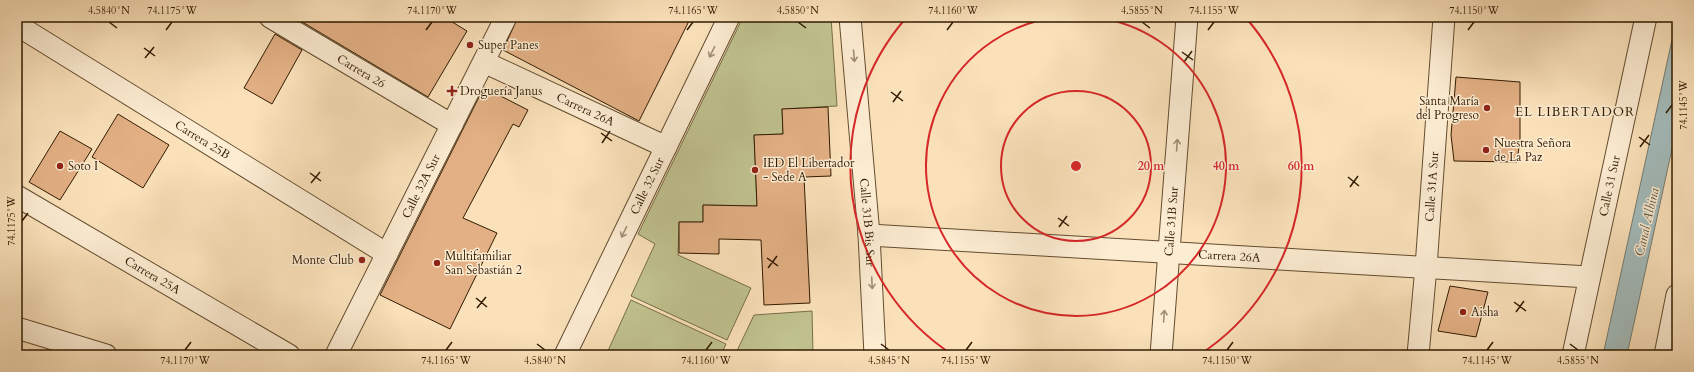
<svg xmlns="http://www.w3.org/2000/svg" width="1694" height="372" viewBox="0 0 1694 372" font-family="Cardo,serif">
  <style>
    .green { fill: #c0c28f; stroke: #786e48 }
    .water { fill: #a3bbbb; stroke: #757b70 }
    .building { fill: #e3b085; stroke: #311b00 }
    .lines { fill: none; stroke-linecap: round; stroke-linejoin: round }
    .street-casing { stroke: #634c2e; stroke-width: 23 }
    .street { stroke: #fcecd2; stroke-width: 21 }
    .oneway { stroke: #a18e74 }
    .ticks { fill: none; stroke: #311b00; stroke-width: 1.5 }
    .ring { fill: none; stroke: #d62828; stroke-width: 2 }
    .poi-dot { fill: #8f2418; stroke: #fcecd2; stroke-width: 1.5 }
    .labels { text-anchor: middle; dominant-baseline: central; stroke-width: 3; stroke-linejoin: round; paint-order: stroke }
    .poi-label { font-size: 12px; fill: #311b00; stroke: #fcecd2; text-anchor: start }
    .street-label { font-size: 12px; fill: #311b00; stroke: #fcecd2 }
    .neighbourhood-label { font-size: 13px; letter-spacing: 1px; fill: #311b00; stroke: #fcecd2 }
    .water-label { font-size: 13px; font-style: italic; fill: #595341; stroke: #fcecd2 }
    .centre { fill: #d62828; stroke: #fcecd2; stroke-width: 2 }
    .ring-label { font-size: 12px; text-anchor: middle; font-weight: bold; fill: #d62828; stroke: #fcecd2; stroke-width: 3; stroke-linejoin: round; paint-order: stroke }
    .neatline { fill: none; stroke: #311b00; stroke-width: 1.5 }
    .ticks-label { font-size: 10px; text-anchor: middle; fill: #311b00 }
  </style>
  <rect width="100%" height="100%" fill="#fae1ba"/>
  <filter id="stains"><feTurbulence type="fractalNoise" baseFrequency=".005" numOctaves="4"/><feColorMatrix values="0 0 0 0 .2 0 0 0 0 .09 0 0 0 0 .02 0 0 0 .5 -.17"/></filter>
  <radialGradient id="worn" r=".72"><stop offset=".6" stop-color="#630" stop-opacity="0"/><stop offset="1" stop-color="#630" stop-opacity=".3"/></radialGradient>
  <g class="green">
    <path d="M743,17H831L837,106L782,109L783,134L754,135L757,206L703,205V222H679L678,255L751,288L727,340L631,296L655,244L638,234Z"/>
    <path d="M631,300L726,344L721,355H612L607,353Z"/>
    <path d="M812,311L813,355H735L754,315Z"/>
  </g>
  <path class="water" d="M1677,17V126L1627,355H1603Z"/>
  <g class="building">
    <path d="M294,17H444L467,31L428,97Z"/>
    <path d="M518,17H691L639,121L503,50Z"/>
    <path d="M275,34L302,50L272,104L244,88Z"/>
    <path d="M1456,77L1520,82V139L1517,162L1454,161L1451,135Z"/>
    <path d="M485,88L528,110L519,127L513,124L463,218L497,233L450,329L380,295L483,89Z"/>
    <path d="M828,107L831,176L804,177L810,303L764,305L761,240L719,239V254L679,253V222H703V205L757,206L754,135L783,134L782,109Z"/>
    <path d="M118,114L169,145L143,188L92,157Z"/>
    <path d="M60,131L92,149L60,200L29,182Z"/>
    <path d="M1450,286L1488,292L1476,337L1438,331Z"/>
  </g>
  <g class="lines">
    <g class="street-casing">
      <g id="street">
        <path id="s1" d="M270,17L452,125"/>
        <path id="s2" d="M850,17L869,235L875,355"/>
        <path id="s3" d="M17,25L387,254"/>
        <path id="s4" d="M484,62L666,147"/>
        <path id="s5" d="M17,196L289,355"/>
        <path id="s6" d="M869,235L1589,277"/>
        <path d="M17,328L106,355"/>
        <path id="s7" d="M336,355L506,17"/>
        <path id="s8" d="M565,355L729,17"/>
        <path id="s9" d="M1161,355L1187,17"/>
        <path id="s10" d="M1418,355L1426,267L1444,17"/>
        <path id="s11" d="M1573,355L1646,17"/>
        <path d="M1665,355L1677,295"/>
      </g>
    </g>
    <use href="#street" class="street"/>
  </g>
  <defs><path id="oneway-shaft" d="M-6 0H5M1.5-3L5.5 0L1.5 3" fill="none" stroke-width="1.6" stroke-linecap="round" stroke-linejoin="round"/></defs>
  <g class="oneway">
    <use href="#oneway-shaft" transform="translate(712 52) rotate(116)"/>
    <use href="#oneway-shaft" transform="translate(854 56) rotate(85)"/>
    <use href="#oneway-shaft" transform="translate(1177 145) rotate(-86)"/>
    <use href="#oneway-shaft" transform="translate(624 232) rotate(116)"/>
    <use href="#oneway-shaft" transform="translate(872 283) rotate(87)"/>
    <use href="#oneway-shaft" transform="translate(1164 316) rotate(-86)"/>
  </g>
  <path class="ticks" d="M109,22L117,28M798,22L806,28M1142,22L1150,28M166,30L172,22M426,30L432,22M687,30L693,22M947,30L953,22M1208,30L1214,22M1468,30L1474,22M144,48L155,56M1182,52L1193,60M145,58L154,47M1184,62L1192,51M891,92L903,101M893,102L901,91M1666,113L1672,105M601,133L612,141M1639,137L1650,145M602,143L610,131M1640,147L1649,135M310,173L321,181M1348,177L1359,186M311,183L320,172M1350,187L1358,176M1058,218L1069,226M22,221L28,213M1059,227L1067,216M767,258L778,266M768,268L777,256M476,298L487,307M1514,302L1526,311M477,308L486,297M1516,312L1524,301M537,344L545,350M881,344L889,350M1570,344L1578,350M185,350L191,342M446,350L452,342M706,350L712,342M966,350L972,342M1227,350L1233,342M1487,350L1493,342"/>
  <g class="ring">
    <circle cx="1076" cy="166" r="75"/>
    <path d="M1094 17A150 150 0 1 1 1058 17"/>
    <path d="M953 355A225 225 0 0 1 906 18M1246 18A225 225 0 0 1 1199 355"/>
  </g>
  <g class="poi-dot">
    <circle cx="470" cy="45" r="4"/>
    <path d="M450 85h4v4h4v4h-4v4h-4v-4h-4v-4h4z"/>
    <circle cx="1487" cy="108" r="4"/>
    <circle cx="1486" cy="150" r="4"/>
    <circle cx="60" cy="166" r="4"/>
    <circle cx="755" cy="170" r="4"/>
    <circle cx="362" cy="260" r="4"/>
    <circle cx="437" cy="263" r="4"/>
    <circle cx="1463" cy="312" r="4"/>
  </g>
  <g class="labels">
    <g class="poi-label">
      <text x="478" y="45">Super Panes</text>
      <text x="460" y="91">Droguería Janus</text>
      <text x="1479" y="101" text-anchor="end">Santa María<tspan x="1479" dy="14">del Progreso</tspan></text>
      <text x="1494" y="143">Nuestra Señora<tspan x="1494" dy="14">de La Paz</tspan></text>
      <text x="763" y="163">IED El Libertador<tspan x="763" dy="14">- Sede A</tspan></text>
      <text x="68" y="166">Soto I</text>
      <text x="445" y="256">Multifamiliar<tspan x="445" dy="14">San Sebastián 2</tspan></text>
      <text x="354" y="260" text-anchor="end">Monte Club</text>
      <text x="1471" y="312">Aisha</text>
    </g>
    <g class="street-label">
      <text stroke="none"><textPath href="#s1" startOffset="106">Carrera 26</textPath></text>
      <text stroke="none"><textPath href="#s4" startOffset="112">Carrera 26A</textPath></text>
      <text stroke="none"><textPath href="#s3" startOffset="218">Carrera 25B</textPath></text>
      <text stroke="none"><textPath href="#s7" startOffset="189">Calle 32A Sur</textPath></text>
      <text stroke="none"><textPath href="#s8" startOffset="188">Calle 32 Sur</textPath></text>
      <text stroke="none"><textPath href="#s10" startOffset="169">Calle 31A Sur</textPath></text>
      <text stroke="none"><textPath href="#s11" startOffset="173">Calle 31 Sur</textPath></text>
      <text stroke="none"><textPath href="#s2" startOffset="206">Calle 31B Bis Sur</textPath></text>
      <text stroke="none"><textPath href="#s9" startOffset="134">Calle 31B Sur</textPath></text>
      <text stroke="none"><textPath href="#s6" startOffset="361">Carrera 26A</textPath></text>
      <text stroke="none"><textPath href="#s5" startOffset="157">Carrera 25A</textPath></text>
    </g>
    <g class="neighbourhood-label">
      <text x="1575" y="112">EL LIBERTADOR</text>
    </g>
    <g class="water-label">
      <text transform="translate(1647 222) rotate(-77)">Canal Albina</text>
    </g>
  </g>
  <circle cx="1076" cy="166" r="6" class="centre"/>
  <g class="ring-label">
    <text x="1151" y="170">20 m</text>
    <text x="1226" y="170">40 m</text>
    <text x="1301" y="170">60 m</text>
  </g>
  <rect width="1694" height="372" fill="none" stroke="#fae1ba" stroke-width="44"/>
  <rect x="22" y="22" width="1650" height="328" class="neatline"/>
  <g class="ticks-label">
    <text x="109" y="14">4.5840°N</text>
    <text x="172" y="14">74.1175°W</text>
    <text x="432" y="14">74.1170°W</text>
    <text x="693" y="14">74.1165°W</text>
    <text x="798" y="14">4.5850°N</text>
    <text x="953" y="14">74.1160°W</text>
    <text x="1142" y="14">4.5855°N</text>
    <text x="1214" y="14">74.1155°W</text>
    <text x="1474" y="14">74.1150°W</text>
    <text transform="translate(1683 105) rotate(-90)" y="4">74.1145°W</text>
    <text transform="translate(11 221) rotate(-90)" y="4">74.1175°W</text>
    <text x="185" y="364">74.1170°W</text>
    <text x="446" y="364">74.1165°W</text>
    <text x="545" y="364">4.5840°N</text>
    <text x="706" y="364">74.1160°W</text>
    <text x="889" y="364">4.5845°N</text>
    <text x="966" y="364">74.1155°W</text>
    <text x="1227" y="364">74.1150°W</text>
    <text x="1487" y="364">74.1145°W</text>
    <text x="1578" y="364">4.5855°N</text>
  </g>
  <rect width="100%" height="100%" filter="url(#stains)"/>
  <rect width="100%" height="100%" fill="url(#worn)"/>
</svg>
